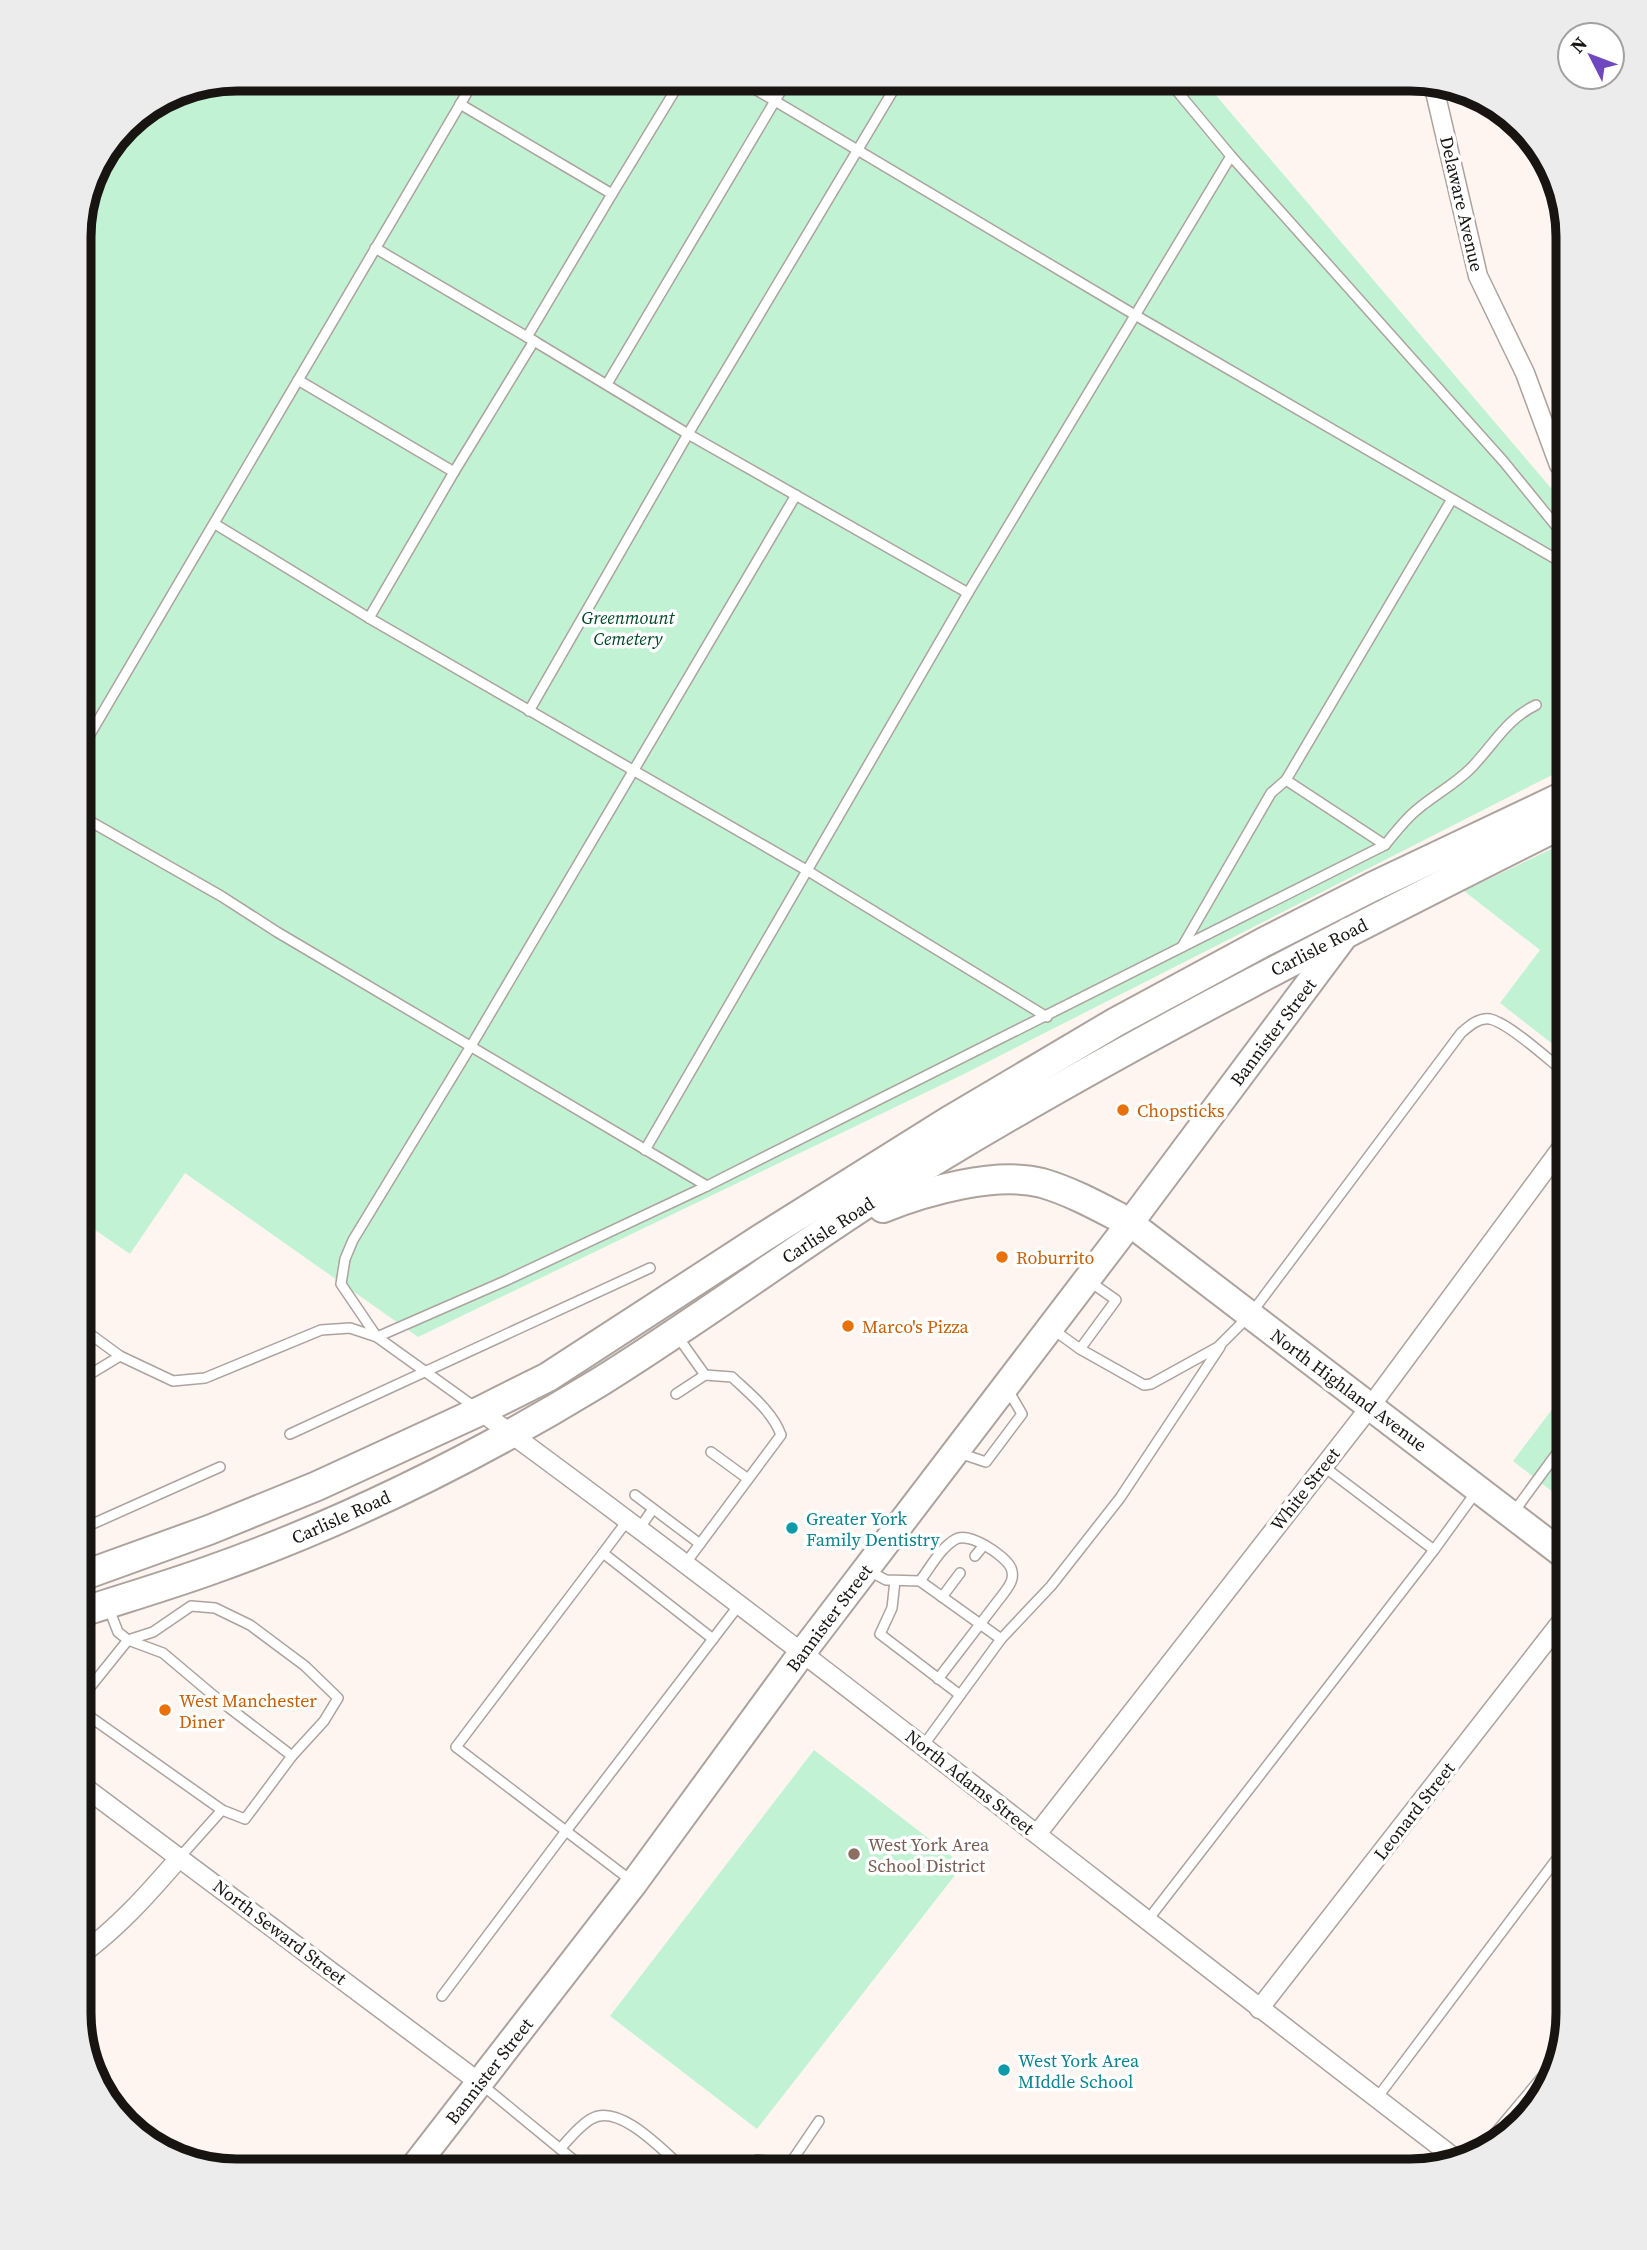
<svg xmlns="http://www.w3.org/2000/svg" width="1647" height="2250" viewBox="0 0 1647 2250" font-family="'Source Serif 4',serif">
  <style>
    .green { fill: #c2f2d4 }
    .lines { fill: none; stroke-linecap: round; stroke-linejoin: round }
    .lane-casing { stroke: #ada39e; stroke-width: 12 }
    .street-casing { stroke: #ada39e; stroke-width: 21 }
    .secondary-casing { stroke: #ada39e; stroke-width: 30 }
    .primary-casing { stroke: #ada39e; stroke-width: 32 }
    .lane { stroke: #fff; stroke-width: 9 }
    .street { stroke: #fff; stroke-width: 18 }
    .secondary { stroke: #fff; stroke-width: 26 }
    .primary { stroke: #fff; stroke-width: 28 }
    .food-dot { fill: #e8710a; stroke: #fff; stroke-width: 2.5 }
    .culture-dot { fill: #0f9aa8; stroke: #fff; stroke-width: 2.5 }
    .education-dot { fill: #8d6e63; stroke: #fff; stroke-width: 2.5 }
    .labels { text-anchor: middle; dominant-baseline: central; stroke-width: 7; stroke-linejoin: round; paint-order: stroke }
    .street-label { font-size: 18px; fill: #171412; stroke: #fff }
    .park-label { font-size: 18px; font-style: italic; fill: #004829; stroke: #fff }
    .food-label { font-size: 18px; fill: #c56008; stroke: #fff; text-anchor: start }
    .culture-label { font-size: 18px; fill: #0d838f; stroke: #fff; text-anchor: start }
    .education-label { font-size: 18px; fill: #785e54; stroke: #fff; text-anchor: start }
    .rim { fill: none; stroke: #171412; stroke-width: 9 }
  </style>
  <rect width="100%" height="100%" fill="#fef5f1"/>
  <g class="green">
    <path d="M238,79H1202L1568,508V767L962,1075L418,1337L185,1173L130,1254L79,1219V227L95,168L133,118L177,91Z"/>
    <path d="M1568,841V1056L1500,1003L1540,950L1464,891Z"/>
    <path d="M1568,1388V1504L1513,1461Z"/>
    <path d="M814,1750L963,1865L757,2129L610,2016Z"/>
  </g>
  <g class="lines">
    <g class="lane-casing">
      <g id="lane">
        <path d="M738,79L1135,315L1568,566"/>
        <path d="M1167,79L1231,156L1504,462L1565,537L1568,565"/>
        <path d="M460,104L612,194L682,79"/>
        <path d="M375,248L534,341L454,472"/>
        <path d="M527,337L612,194"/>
        <path d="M534,341L688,434L968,593L1231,156"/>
        <path d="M298,380L454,472L369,618"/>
        <path d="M607,384L788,79"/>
        <path d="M215,524L369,618L808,871L1047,1017"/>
        <path d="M529,711L688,434L900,79"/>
        <path d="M79,753L475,79"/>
        <path d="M79,815L221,896L277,932L707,1186L1385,845L1286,780L1452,499"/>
        <path d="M1385,845C1393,835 1401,825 1410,816C1428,798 1452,787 1470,769C1493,746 1506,719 1536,705"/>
        <path d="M1182,947L1271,793L1286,780"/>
        <path d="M645,1150L968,593"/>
        <path d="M707,1186L505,1281L377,1337L341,1284L345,1259L353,1240L471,1046L796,495"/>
        <path d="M79,1326L120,1356L173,1381L205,1378L321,1330L350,1328L377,1337L476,1408"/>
        <path d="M1051,1328L1080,1349L1116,1300L1089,1281"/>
        <path d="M1080,1349L1144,1385L1151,1384L1218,1347L1250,1315L1461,1033C1469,1026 1479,1017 1490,1019C1509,1023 1551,1062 1568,1075"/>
        <path d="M79,1381L120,1356"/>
        <path d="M676,1394L705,1375L678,1337"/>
        <path d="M290,1434L650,1268"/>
        <path d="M711,1452L748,1479"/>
        <path d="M959,1453L986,1462L1022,1414L1008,1390"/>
        <path d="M1323,1466L1434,1550"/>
        <path d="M635,1495L700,1544"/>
        <path d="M1513,1513L1568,1438"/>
        <path d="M627,1521L603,1553L713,1639"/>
        <path d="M639,1529L653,1509"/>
        <path d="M79,1530L220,1467"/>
        <path d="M975,1556L984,1545"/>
        <path d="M685,1564L781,1435C773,1412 750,1394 732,1377L705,1375"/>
        <path d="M869,1571L886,1580L920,1581L1001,1639L923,1746"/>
        <path d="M895,1581L892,1608L880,1634L960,1695"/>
        <path d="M920,1581C930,1568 941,1547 956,1539C969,1532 1005,1555 1011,1568C1015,1578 1010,1585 1004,1593L938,1679"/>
        <path d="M942,1597L960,1573"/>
        <path d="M109,1609L118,1632L128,1640L163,1653L214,1696L292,1756"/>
        <path d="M1001,1639L1051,1586L1120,1498L1220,1347"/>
        <path d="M79,1701L128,1640L153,1632L191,1606L215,1608L250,1625L305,1666L338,1698L324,1721L292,1756L245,1819L222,1810L180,1857"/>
        <path d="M79,1709L222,1810"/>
        <path d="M633,1882L566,1831L739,1605"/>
        <path d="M1147,1921L1434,1550L1476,1492"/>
        <path d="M442,1996L566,1831L456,1747L603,1553"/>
        <path d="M481,2084L587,2171"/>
        <path d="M1377,2098L1568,1844"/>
        <path d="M560,2149C569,2139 579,2126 591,2119C620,2102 665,2153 686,2171"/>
        <path d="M742,2171L757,2160L769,2161L782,2171"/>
        <path d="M785,2171L819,2121"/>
        <path d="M871,2171L875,2166L881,2171"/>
      </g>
    </g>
    <g class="street-casing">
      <g id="street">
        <path d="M1433,83L1478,276L1525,373L1559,465L1568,475"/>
        <path d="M480,1411C811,1653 1130,1910 1456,2159"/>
        <path d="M79,1783L480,2083"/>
        <path d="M1037,1834L1370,1407L1568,1139"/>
        <path d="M79,1956C118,1928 148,1894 180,1857"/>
        <path d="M1259,2009L1568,1613"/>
        <path d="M1486,2151L1553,2071"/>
      </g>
    </g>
    <g class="secondary-casing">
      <g id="secondary">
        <path d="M1130,1223L1568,1558"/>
        <path d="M411,2171L634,1883L802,1653L1130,1223L1348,931"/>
      </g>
    </g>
    <g class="primary-casing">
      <g id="primary">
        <path d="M883,1208C926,1191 996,1171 1042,1183C1073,1192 1101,1208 1130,1223"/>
        <path d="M79,1577L209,1530L317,1486L480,1411L548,1377L762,1238L947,1122L1116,1022L1264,942L1372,887L1568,794"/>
        <path d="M79,1613C122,1599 166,1586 208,1571C344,1523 475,1458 598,1383C714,1311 822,1228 939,1158C1143,1035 1355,928 1568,821"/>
      </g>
    </g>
    <use href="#lane" class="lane"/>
    <use href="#street" class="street"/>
    <use href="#secondary" class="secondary"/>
    <use href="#primary" class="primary"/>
  </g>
  <g class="food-dot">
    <circle cx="1123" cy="1110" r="7"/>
    <circle cx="1002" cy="1257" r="7"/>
    <circle cx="848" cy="1326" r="7"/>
    <circle cx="165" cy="1710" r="7"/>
  </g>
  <g class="culture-dot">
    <circle cx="792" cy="1528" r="7"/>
    <circle cx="1004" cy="2070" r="7"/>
  </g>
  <circle class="education-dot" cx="854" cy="1854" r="7"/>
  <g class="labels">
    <g class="street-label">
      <text transform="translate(1462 204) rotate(77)">Delaware Avenue</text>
      <text transform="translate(1319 947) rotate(-27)">Carlisle Road</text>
      <text transform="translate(1273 1032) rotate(-53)">Bannister Street</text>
      <text transform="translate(828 1230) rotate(-33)">Carlisle Road</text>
      <text transform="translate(1349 1390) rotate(37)">North Highland Avenue</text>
      <text transform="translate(1305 1489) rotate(-52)">White Street</text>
      <text transform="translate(341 1517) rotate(-24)">Carlisle Road</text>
      <text transform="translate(829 1618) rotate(-53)">Bannister Street</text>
      <text transform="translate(970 1782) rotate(38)">North Adams Street</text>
      <text transform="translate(1414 1811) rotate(-52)">Leonard Street</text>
      <text transform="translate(280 1932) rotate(37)">North Seward Street</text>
      <text transform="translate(489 2071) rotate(-52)">Bannister Street</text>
    </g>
    <g class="park-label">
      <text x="628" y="617">Greenmount<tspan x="628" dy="21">Cemetery</tspan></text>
    </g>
    <g class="food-label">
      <text x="1137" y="1110">Chopsticks</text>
      <text x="1016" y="1257">Roburrito</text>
      <text x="862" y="1326">Marco's Pizza</text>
      <text x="179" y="1700">West Manchester<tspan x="179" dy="21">Diner</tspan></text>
    </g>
    <g class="culture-label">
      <text x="806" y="1518">Greater York<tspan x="806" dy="21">Family Dentistry</tspan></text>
      <text x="1018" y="2060">West York Area<tspan x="1018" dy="21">MIddle School</tspan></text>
    </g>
    <g class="education-label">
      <text x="868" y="1844">West York Area<tspan x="868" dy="21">School District</tspan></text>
    </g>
  </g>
  <path d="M0 0H1647V2250H0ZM237 91H1410A146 146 0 0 1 1556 237V2013A146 146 0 0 1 1410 2159H237A146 146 0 0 1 91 2013V237A146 146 0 0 1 237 91Z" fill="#ececec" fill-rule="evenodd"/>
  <path class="rim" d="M237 91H1410A146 146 0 0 1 1556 237V2013A146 146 0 0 1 1410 2159H237A146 146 0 0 1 91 2013V237A146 146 0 0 1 237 91Z"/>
  <g transform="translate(1591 56) rotate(312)"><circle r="33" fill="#ffffff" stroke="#a2a1a0" stroke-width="2"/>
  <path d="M0-5L12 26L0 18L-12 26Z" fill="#6f47bf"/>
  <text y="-10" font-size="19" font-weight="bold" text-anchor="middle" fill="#171412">N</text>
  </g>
</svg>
